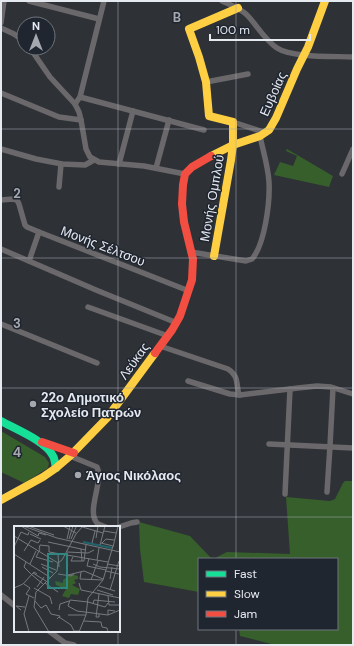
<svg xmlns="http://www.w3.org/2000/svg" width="354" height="646" viewBox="0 0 354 646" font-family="'DM Sans',sans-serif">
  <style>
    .green { fill: #365f2b }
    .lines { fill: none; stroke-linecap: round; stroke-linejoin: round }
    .street { stroke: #6a686a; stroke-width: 5.5 }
    .fast { stroke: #16e098; stroke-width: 8 }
    .slow { stroke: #ffcf43; stroke-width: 8 }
    .jam { stroke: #f24e42; stroke-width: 8 }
    .grid { fill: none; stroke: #a5a9af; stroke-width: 1; stroke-opacity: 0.55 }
    .poi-dot { fill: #a5a9af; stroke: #202630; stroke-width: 1.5 }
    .labels { text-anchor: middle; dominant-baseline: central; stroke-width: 3; stroke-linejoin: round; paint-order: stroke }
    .street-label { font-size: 13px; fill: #e5e9f0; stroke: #202630 }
    .poi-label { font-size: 13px; font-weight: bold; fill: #e5e9f0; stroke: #202630; text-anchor: start }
    .inset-river { fill: none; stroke: #1f646c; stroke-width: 2 }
    .inset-road { fill: none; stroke: #777b80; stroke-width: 1 }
    .view { fill: #2f8782; fill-opacity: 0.15; stroke: #2f8782; stroke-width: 2 }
    .inset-edge { fill: none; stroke: #e5e9f0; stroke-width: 2 }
    .grid-label { font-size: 13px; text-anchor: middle; font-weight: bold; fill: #a5a9af; stroke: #202630; stroke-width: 3; stroke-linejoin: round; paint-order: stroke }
  </style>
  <rect width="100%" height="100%" fill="#2e3136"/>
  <g class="green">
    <path d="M287,149L333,176L329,187L274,175L280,162L293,166L297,156L286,151Z"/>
    <path d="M1,431L45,457L49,463L48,468L24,483L1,472Z"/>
    <path d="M345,481H353V645H275L240,636L239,629H337V559H213L227,552L290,554L286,497L330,501L335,499L343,483Z"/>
    <path d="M139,522L190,536L212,559H199V592L144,582L140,549Z"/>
  </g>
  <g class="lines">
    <g class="street">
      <path d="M29,1L99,19"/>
      <path d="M222,1C231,5 242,9 248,16C258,27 265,40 277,48C292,58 334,56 353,57"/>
      <path d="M1,23L4,1"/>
      <path d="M1,28L14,34L24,41"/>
      <path d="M30,48L50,77L75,104L79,112L81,120L86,149L90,157L99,162L144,166L185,174"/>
      <path d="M206,82L248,74"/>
      <path d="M1,93L59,117L81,120"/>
      <path d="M80,97L204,130"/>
      <path d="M75,104L80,97L104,1"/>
      <path d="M233,122L266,133"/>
      <path d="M1,149L36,159L62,164L85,165L94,160"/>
      <path d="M119,164L133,111"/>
      <path d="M156,168L169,120"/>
      <path d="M342,174L353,149"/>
      <path d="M59,187L61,164"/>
      <path d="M1,200L13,199L17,200L19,204L25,225L27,227L39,232"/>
      <path d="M1,249L96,290L177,323"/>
      <path d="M191,252L246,261L252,259C265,244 270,202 269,182C268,166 263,151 260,136"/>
      <path d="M29,261L39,232L189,291"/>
      <path d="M88,307L168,336"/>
      <path d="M1,324L97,363"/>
      <path d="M160,346L228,369C239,376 236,384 239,395"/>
      <path d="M188,381L230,394L240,395L298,388L317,386L331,387L353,394"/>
      <path d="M269,444L353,448"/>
      <path d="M70,456L97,467C104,481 86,511 97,523C99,525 103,526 106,527"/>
      <path d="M327,492L330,446L333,388"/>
      <path d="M285,494L290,389"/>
      <path d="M119,527L131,523L137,522"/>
      <path d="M1,595L15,606"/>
      <path d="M49,631L65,643L74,645"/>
    </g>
    <path class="fast" d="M1,421C15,429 46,441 53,456C55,459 55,464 56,468"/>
    <g class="slow">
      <path d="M211,156L233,145L260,136L269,130L276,118L297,69L308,47L325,1"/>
      <path d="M214,256L231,160L233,145V122L209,116L206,82L199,57L189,29L238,8"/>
      <path d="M1,500L43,477L56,468L70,456L107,418L155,353"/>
    </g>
    <g class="jam">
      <path d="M155,353L172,330L180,316L192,280L193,259L184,222L182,204L183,185L185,174L192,167L211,156"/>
      <path d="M42,442L74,453"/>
    </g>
  </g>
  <path class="grid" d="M118,1V527M236,1V559M1,129H353M1,258H353M1,388H353M1,517H353M236,629V645M118,631V645"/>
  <g class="poi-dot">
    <circle cx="33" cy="404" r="4"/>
    <circle cx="78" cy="475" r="4"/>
  </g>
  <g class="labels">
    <g class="street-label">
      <text transform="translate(273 94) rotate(-66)">Ευβοίας</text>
      <text transform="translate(212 198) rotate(-80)">Μονής Ομπλού</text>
      <text transform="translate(103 246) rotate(21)">Μονής Σέλτσου</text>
      <text transform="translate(134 361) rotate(-54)">Λεύκας</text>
    </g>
    <g class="poi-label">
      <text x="41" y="397">22ο Δημοτικό<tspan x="41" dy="15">Σχολείο Πατρών</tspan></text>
      <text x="86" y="475">Άγιος Νικόλαος</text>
    </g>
  </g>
  <g transform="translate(14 526)">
    <rect width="106" height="106" fill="#2e3136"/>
    <path d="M57,48L64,50V53L60,54L62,57L58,59L66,63L64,69L57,68L55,72L48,70L52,63L42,59L41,55L49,57V54Z" fill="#365f2b"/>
    <path class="inset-river" d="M69,16L98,22"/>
    <path class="inset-road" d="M7,0L24,10L25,7L32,9M9,0L43,12L106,26M14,0L40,9M49,0L62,7M65,0L89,7M90,5L102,7M16,8L27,13M0,10L44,37M82,12L84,0M53,13L56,0M55,13L59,0M57,13L62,1M34,16L72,24M78,17L81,5M87,17L99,20M88,17L92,13L100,14M86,19L91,0M0,21L7,6L14,9L15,6M99,21L104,0M25,23L26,19L35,20V26M26,23L22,31L39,36M67,23L68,35M10,25L17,14L24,17L26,14M35,26L94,36M53,26L74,27L80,24M0,28L37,52M59,31L57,35H70L72,19M75,32L73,40L92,44M83,34L85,22M12,36L10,41L18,49M16,38L22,25M27,38L42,44M79,38L86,41L106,43V52M93,38L106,40M28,41L39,47M45,41L44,29L47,28M92,45L105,48M67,46L66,53L89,54M19,47L32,55M44,48L57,50L60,48M18,49L29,58M54,49L70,45L89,53M96,53L98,41M77,54L84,35M31,57L44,66M65,57L67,64L106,72M10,58L16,62L12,68L20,72M85,60L101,65M23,61L30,51M0,62L9,58L20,46L23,48M20,62L36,71L38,78M83,64L99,69M96,64L105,35M15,70L10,88L15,106M94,70L95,79H106M21,75L27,82L32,79L37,88L46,90L45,92M74,76L56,74L54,80L63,85L94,89L106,84M74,76L91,81L94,77M79,78L80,74L101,76M7,84L2,80L11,81M45,84L46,78L55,75M85,88V91H82L85,68M54,89H72M94,89V84L101,85M43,93L45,91L57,99L60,105H65M70,95L87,96L88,101L93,102L94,106M35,106L20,81L22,66L43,45L44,37L48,34L62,8L69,0M65,106L72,89L74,72L89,54L99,20"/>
    <path class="view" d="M34,28H53V62H34Z"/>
    <rect width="106" height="106" class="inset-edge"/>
  </g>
  <g class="grid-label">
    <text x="177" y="22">B</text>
    <text x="17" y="198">2</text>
    <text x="17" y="328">3</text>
    <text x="17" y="457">4</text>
  </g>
  <rect width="354" height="646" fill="none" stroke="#e5e9f0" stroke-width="4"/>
  <rect x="198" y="558" width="140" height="72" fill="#202630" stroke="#6f747d"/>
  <rect x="206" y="571" width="20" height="6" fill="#16e098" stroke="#6f747d"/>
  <text x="234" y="578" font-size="12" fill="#e5e9f0">Fast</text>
  <rect x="206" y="591" width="20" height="6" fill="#ffcf43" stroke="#6f747d"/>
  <text x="234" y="598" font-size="12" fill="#e5e9f0">Slow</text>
  <rect x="206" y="611" width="20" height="6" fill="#f24e42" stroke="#6f747d"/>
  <text x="234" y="618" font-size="12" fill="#e5e9f0">Jam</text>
  <g transform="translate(36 36)"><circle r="19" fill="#202630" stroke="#6f747d"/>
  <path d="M0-3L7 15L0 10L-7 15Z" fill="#a5a9af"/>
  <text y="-6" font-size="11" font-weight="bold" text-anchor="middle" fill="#e5e9f0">N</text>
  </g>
  <path d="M210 34v6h100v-6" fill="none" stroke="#e5e9f0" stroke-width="2"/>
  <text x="216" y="34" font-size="12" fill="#e5e9f0" stroke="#202630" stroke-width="3" paint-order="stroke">100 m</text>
</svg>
